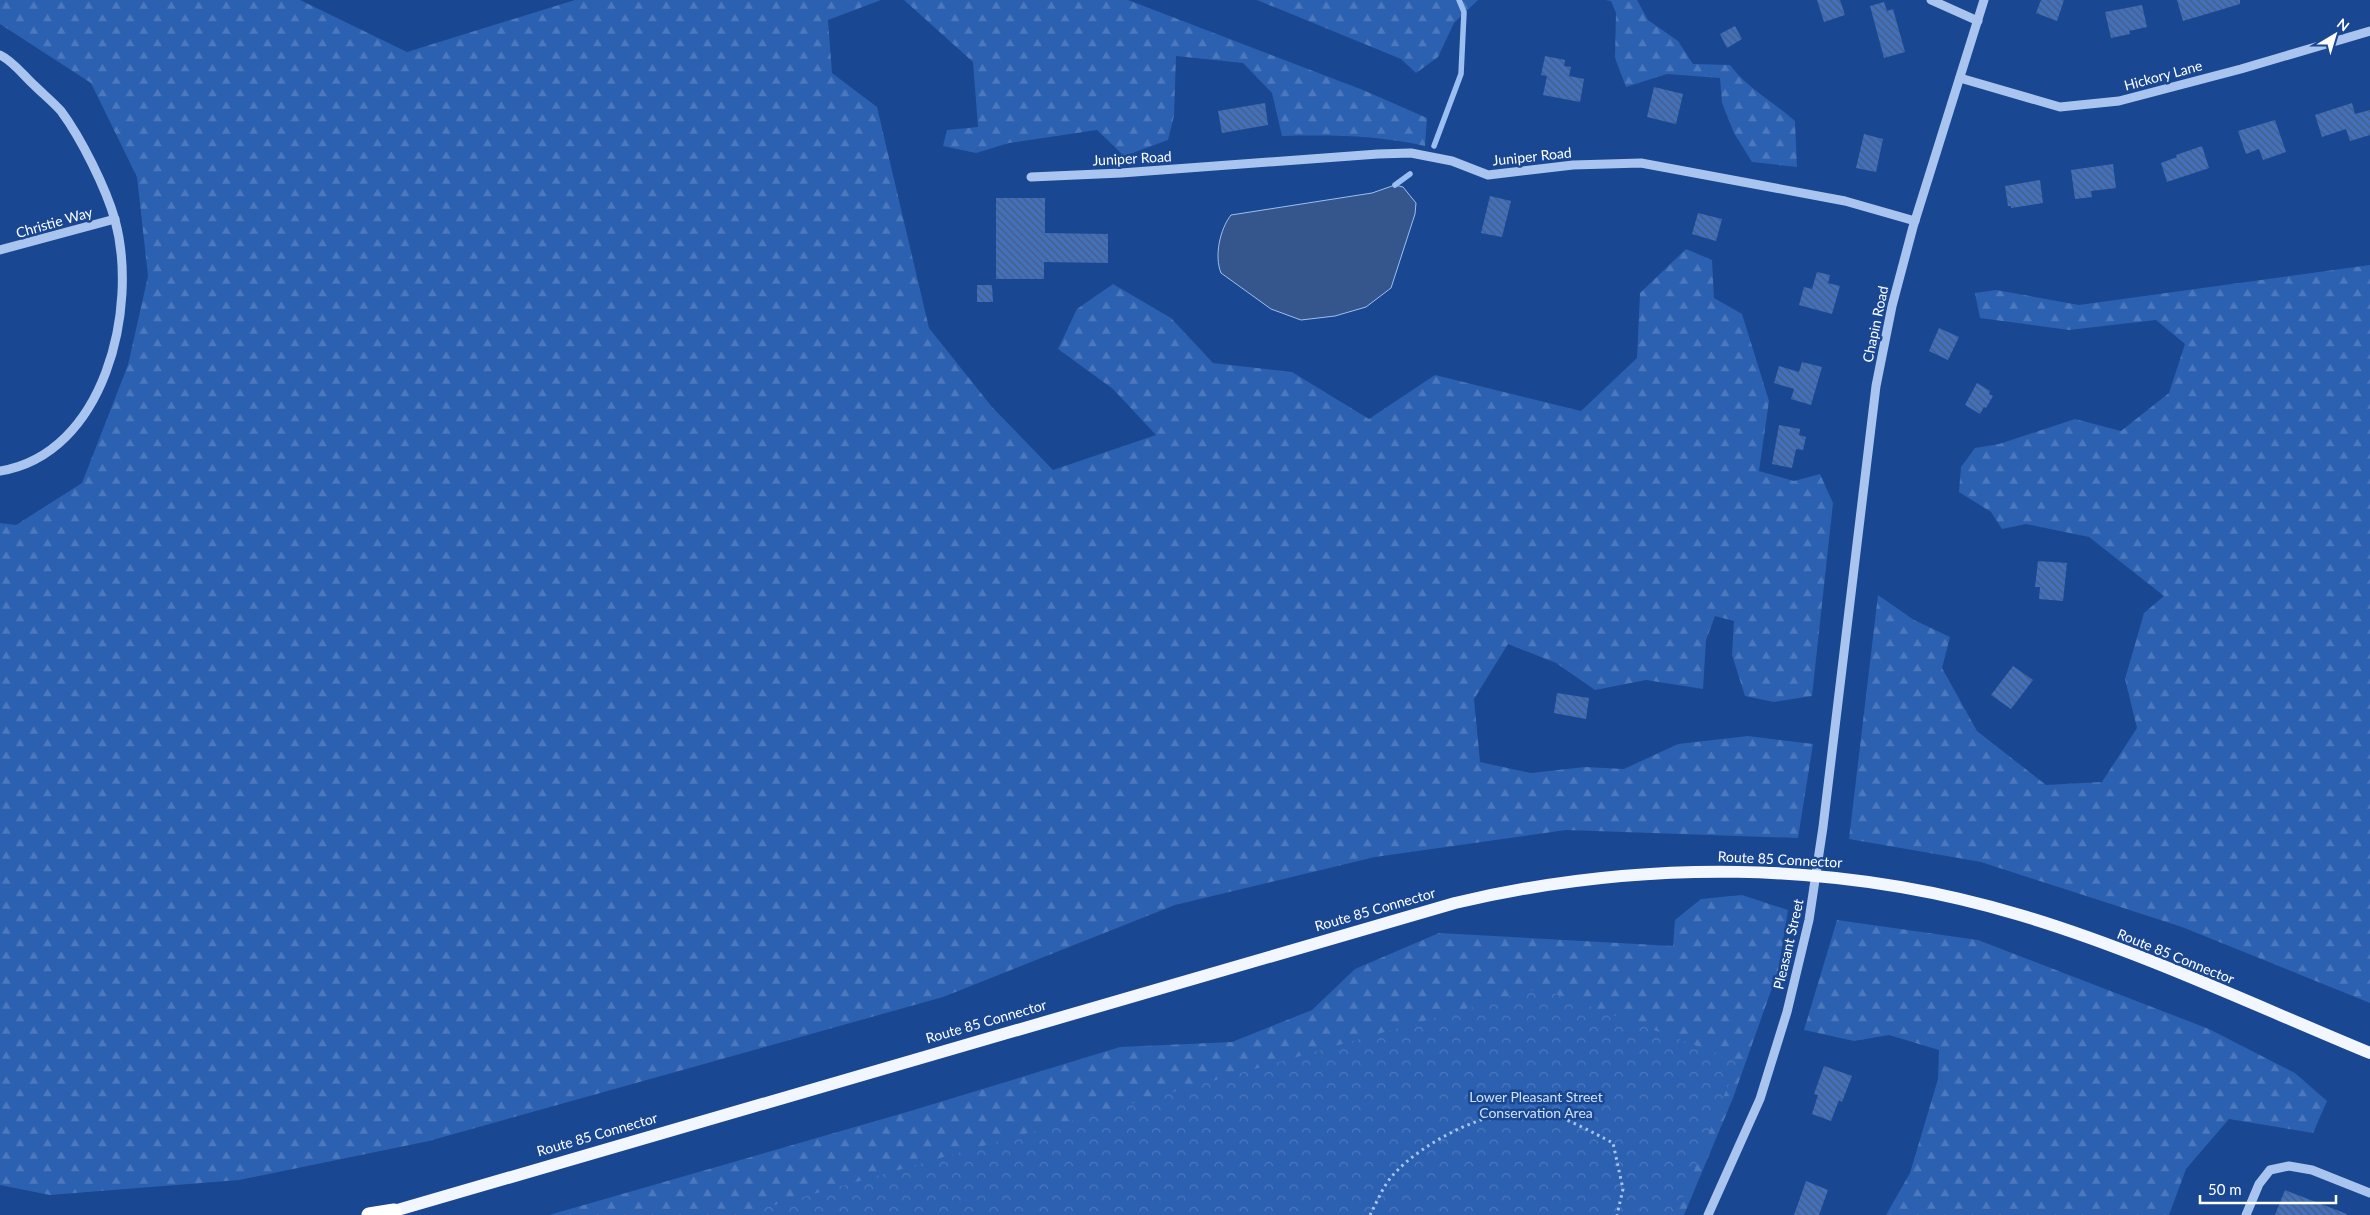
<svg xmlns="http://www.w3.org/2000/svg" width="2370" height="1215" viewBox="0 0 2370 1215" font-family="Lato,sans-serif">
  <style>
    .forest { fill: url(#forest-firs) }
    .park { fill: url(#park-crowns) }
    .water { fill: #35568d; stroke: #9cbff2 }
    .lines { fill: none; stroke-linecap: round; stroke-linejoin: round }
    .stream { stroke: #9cbff2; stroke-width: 5.5 }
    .building { fill: url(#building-back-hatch) }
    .path { stroke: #a9c5ef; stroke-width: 3; stroke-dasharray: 2.5 4; stroke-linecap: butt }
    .minor { stroke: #a9c5ef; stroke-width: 9 }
    .major { stroke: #f1f6ff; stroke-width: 12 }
    .highway { stroke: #fff; stroke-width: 15 }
    .labels { text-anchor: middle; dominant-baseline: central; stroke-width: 5; stroke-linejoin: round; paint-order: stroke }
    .street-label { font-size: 14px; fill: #fff; stroke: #194792 }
    .park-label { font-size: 14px; fill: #d0e1fb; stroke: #194792 }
  </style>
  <defs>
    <pattern id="forest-firs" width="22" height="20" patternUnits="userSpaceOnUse" patternTransform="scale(1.25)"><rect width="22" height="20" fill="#2c60b1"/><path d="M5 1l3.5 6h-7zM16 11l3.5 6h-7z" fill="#4c78bd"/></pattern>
    <pattern id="park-crowns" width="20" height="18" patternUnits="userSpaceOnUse" patternTransform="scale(1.25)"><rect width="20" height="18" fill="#2c60b1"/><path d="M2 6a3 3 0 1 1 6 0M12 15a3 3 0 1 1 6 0" fill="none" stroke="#4c78bd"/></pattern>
    <pattern id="building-back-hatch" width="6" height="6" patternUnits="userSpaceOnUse" patternTransform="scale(1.25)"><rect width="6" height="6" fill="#4270ba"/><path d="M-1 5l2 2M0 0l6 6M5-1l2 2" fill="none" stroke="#485c7e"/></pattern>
  </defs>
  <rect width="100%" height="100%" fill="#194792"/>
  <g class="forest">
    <path d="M0,0H300L407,52L575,0H881L828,20L832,73L877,107L929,328L992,407L1053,470L1156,435L1113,389L1058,349L1077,309L1113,284L1171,318L1213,363L1292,372L1369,419L1435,375L1581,411L1637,358L1640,293L1686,249L1712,260L1714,298L1742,314L1769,401L1759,471L1794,481L1820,474L1833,503L1812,696L1774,702L1745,696L1732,655L1734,621L1715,616L1706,640L1703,689L1646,680L1595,690L1556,663L1508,644L1474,699L1480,762L1531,773L1585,767L1624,769L1678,744L1748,736L1813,744L1798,838L1566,830L1375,857L1175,905L943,997L429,1141L239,1180L50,1195L0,1185V523L16,525L82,483L128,365L148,276L137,177L91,83L0,24Z"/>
    <path d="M904,0H1128L1363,90L1427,118L1425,146C1376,135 1332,135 1282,136L1272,93L1243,63L1176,56L1174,116L1168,140L1124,156L1097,130L1009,143L976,153L943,146L947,130L978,127L973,62Z"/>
    <path d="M1257,0H1478L1454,23L1438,57L1416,73L1401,59Z"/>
    <path d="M1605,0H1637L1648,20L1678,41L1693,64L1730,65C1747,88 1774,102 1795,121L1797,167L1752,162L1734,133L1722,103L1720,78L1667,74L1626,87L1615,58L1616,13L1611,1Z"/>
    <path d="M2370,265V1003L2182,927L1981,862L1849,839L1878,595L1914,620L1950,637L1942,668L1977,731L2046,785L2102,782L2137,728L2125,679L2144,613L2164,596L2089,537L2026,524L2002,529L1991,512L1959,492L1961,467L1975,448L1999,444L2075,419L2121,431L2169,393L2185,344L2156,320L2069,330L1980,318L1975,293L1996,290L2079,305Z"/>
    <path d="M1742,895L1788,910L1778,971L1733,1098L1684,1215H549L907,1112L1120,1047L1232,1042L1312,1010L1355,969L1439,933L1673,946L1675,920L1701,899Z"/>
    <path d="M1837,920L1978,940L2209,1029L2295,1073L2327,1101L2313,1133L2229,1119L2186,1169L2169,1215H1886L1910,1173L1938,1079L1939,1050L1889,1035L1854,1041L1804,1030Z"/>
  </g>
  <path class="park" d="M1540,988L1738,1061L1676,1215H739Z"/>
  <path class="water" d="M1395,185L1403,187L1416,203L1415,214L1391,288L1366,307L1335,316L1301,320L1271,309L1221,273C1214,256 1220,229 1231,215L1372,193Z"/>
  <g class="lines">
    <g class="stream">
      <path d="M1434,146L1461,74L1464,12L1459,0"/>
      <path d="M1395,185L1410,174"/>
    </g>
  </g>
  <g class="building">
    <path d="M1817,0H1840L1845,15L1824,22Z"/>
    <path d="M2041,0H2064L2057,21L2036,13Z"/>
    <path d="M2177,0H2240V4L2183,21Z"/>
    <path d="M1884,2L1887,11L1893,9L1905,52L1884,58L1870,6Z"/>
    <path d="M2142,5L2147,27L2129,31L2130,34L2111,38L2105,12Z"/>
    <path d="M1735,26L1742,39L1727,48L1720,34Z"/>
    <path d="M1545,56L1565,60L1564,66L1571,67L1569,76L1584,79L1580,102L1543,95L1547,76L1541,75Z"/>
    <path d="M1654,87L1683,94L1676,124L1647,117Z"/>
    <path d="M1265,103L1268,125L1222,133L1218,111Z"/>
    <path d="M2352,103L2355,114L2370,110V135L2350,141L2346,129L2322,137L2315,115Z"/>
    <path d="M2275,120L2286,152L2263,160L2259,149L2246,154L2238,131Z"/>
    <path d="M1864,134L1883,139L1876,172L1856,168Z"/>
    <path d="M2202,146L2209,168L2167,182L2161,163L2177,157L2176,155Z"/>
    <path d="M2113,164L2116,188L2091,191L2092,197L2075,199L2071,170Z"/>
    <path d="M2040,180L2043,203L2011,208V206H2008L2005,186Z"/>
    <path d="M1490,196L1511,201L1502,237L1481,233Z"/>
    <path d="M996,198H1045V233L1108,234V263L1044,262V279H996Z"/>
    <path d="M1698,213L1722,219L1716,241L1692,234Z"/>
    <path d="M1817,272L1830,275L1828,283L1840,286L1832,314L1799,305L1804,287L1812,289Z"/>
    <path d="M977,285H992L993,302H977Z"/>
    <path d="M1939,328L1959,337L1948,360L1929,351Z"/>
    <path d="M1802,362L1822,367L1811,405L1791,399L1794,389L1774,383L1779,366L1799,372Z"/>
    <path d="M1977,383L1990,391L1989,394L1993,396L1986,408L1984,407L1980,414L1965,405Z"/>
    <path d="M1779,425L1800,429L1799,435L1806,437L1803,450L1796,449L1792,468L1772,464Z"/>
    <path d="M2038,561L2067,563L2063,601L2039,599L2040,587H2035Z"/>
    <path d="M2013,666L2033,680L2011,709L1991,695Z"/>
    <path d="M1557,693L1589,698L1586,719L1554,713Z"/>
    <path d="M1824,1066L1852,1076L1842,1102L1839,1100L1831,1121L1812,1114L1818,1095L1814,1094Z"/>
    <path d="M1806,1181L1828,1190L1819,1215H1794Z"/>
    <path d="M2285,1190L2347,1214V1215H2275Z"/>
  </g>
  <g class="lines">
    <path class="path" d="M1370,1215C1377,1202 1383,1186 1393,1175C1423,1141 1493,1106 1539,1111C1559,1114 1594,1133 1613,1143L1623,1189L1617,1215"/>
    <g class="minor">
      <path d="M1931,0L1978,21"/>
      <path d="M0,55C13,61 23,75 34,85C42,93 53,102 61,111C81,138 106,188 115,220C139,308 105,454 0,471"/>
      <path d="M1960,78L2060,107L2119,101L2241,69L2370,31"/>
      <path d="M1031,177L1121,173L1378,154L1411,153L1452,161L1488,175L1573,165L1641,163L1845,201L1915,221"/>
      <path d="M0,250L115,219"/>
      <path d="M1708,1215L1760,1099L1787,1012L1809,920L1823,827L1876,386L1892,306L1913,227L1984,0"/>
      <path d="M2246,1215L2259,1184L2270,1170L2289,1166L2312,1170L2370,1193"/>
    </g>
    <path class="major" d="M394,1211L1455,903C1641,859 1836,860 2020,915C2138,950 2256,1006 2370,1053"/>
    <path class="highway" d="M369,1215L394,1211"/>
  </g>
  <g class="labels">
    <g class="street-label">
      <text transform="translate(2163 75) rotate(-15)">Hickory Lane</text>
      <text transform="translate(1532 156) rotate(-6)">Juniper Road</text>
      <text transform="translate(1132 158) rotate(-3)">Juniper Road</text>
      <text transform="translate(54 222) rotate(-16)">Christie Way</text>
      <text transform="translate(1875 324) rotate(-78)">Chapin Road</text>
      <text transform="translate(1780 859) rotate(3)">Route 85 Connector</text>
      <text transform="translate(1375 909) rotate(-16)">Route 85 Connector</text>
      <text transform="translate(1788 944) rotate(-77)">Pleasant Street</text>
      <text transform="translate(2176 956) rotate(22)">Route 85 Connector</text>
      <text transform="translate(986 1021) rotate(-16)">Route 85 Connector</text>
      <text transform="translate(597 1134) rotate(-16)">Route 85 Connector</text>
    </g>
    <g class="park-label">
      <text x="1536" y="1096">Lower Pleasant Street<tspan x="1536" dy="16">Conservation Area</tspan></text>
    </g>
  </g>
  <g transform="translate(2335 35) rotate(38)" stroke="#194792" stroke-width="4" paint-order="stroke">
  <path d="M0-4L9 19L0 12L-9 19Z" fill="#ffffff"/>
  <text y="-8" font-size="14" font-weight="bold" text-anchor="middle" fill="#ffffff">N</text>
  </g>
  <path d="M2200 1195v8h136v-8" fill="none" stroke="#ffffff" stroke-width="2.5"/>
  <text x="2208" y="1195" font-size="15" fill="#ffffff" stroke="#194792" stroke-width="4" paint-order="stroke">50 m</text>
</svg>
